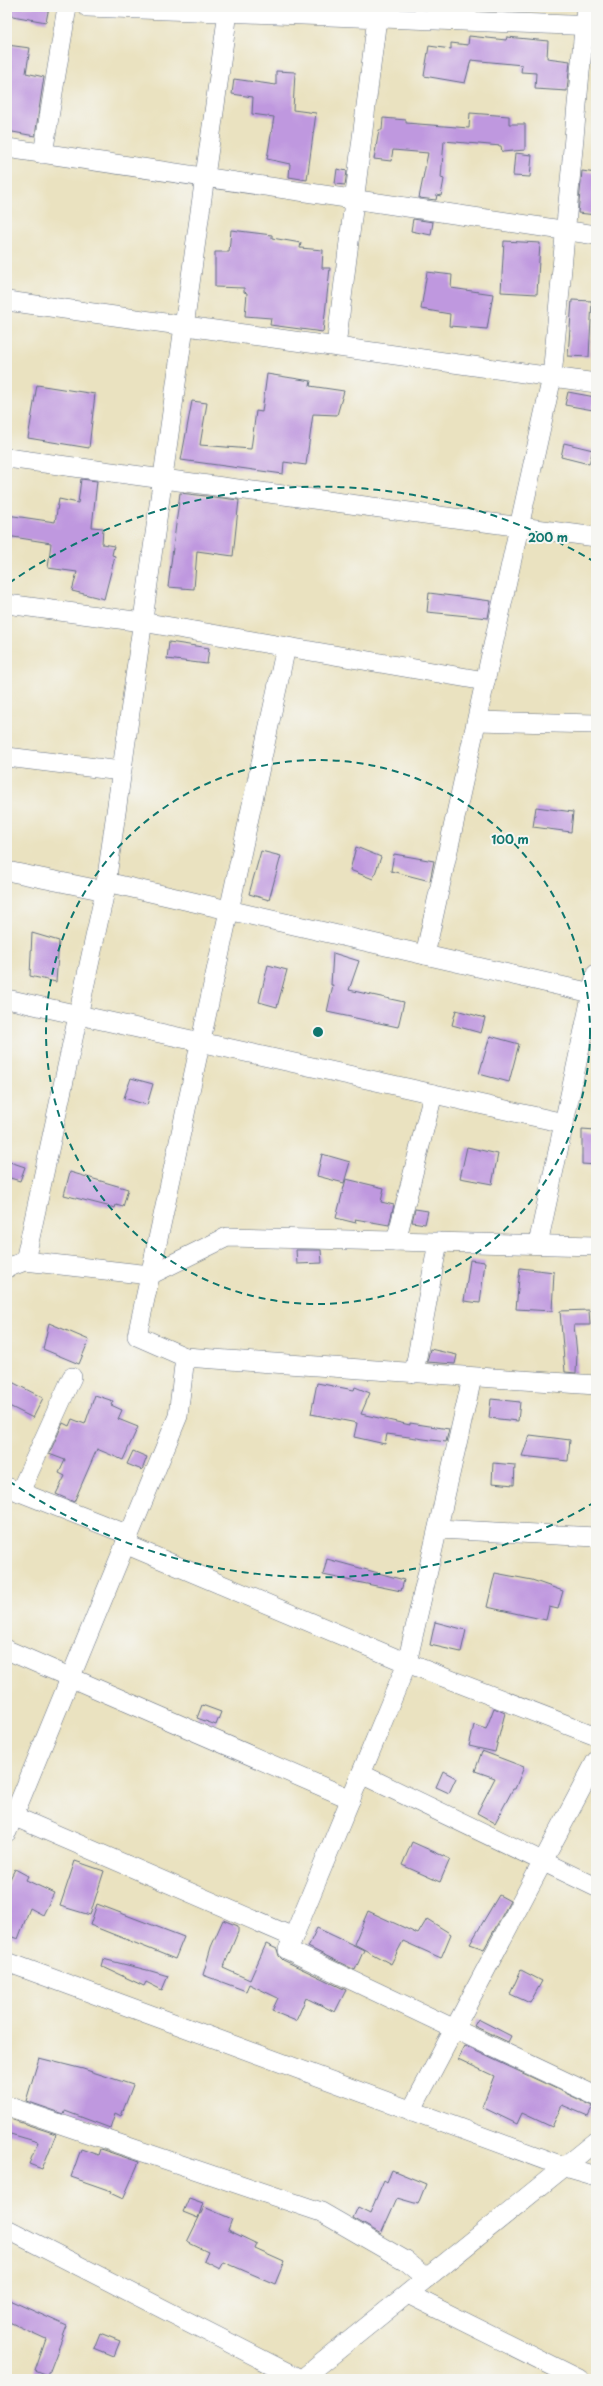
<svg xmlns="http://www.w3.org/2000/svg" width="603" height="2386" viewBox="0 0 603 2386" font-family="'Playpen Sans',sans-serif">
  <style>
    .building { fill: #bf98df }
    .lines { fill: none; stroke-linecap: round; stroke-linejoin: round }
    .minor-casing { stroke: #636e80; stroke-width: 20 }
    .minor { stroke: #fff; stroke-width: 19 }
    .ring { fill: none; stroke: #0f766e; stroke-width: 2; stroke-dasharray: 7 5 }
    .centre { fill: #0f766e; stroke: #f6f6f2; stroke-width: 2 }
    .ring-label { font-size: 12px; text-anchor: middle; font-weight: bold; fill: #0f766e; stroke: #f6f6f2; stroke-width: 4; stroke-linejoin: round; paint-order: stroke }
  </style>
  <rect width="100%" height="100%" fill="#f6f6f2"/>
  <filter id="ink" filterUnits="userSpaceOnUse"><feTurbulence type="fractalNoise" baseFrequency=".025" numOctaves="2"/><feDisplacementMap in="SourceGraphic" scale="8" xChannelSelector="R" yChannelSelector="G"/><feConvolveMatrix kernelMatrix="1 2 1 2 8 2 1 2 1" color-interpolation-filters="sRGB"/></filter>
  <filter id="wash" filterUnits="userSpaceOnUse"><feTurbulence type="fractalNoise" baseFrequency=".012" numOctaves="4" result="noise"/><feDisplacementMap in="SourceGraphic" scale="16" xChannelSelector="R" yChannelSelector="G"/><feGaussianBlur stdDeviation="0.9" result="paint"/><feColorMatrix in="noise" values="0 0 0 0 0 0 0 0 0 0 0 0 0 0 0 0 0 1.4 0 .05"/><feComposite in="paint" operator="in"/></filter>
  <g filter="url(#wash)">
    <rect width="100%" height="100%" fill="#eae2c0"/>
    <g id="blocks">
      <g class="building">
        <path d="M7,7H49L46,22L7,15Z"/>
        <path d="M469,36L506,40L507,37L548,41L547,58L570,61L567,91L535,89L536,73L521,72L522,65L471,60L465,83L424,76L429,46L451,49V43L468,45Z"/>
        <path d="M7,45L30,48L26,73L44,77L35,136L7,131Z"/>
        <path d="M276,71L295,72L293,110L316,113L307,180L289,177L290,164L267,159L274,117L252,114L253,97L232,94L234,79L276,85Z"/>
        <path d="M470,113L509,116V124H525V150L502,152L501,146L444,141L441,178L444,179L441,196L437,195L436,200L419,198L428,153L393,150L391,161L374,159L379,130H382L383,118L406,120V123L469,128Z"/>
        <path d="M515,153L532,155L530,177L513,176Z"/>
        <path d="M337,169L347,171L345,185L335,184Z"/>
        <path d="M582,171L596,173V215L578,213Z"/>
        <path d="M413,219L433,222L431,235L411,231Z"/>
        <path d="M231,230L272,235V238L301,243L300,248L323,250L322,268H330L323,332L270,325L271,318L245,316L247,293L244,292V288L215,287V252H229Z"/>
        <path d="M504,241L540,243L537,294L501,292Z"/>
        <path d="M427,272L452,275L451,288L493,294L487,329L449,326L450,314L421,309Z"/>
        <path d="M572,300L592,301L589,357L568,356Z"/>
        <path d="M267,374L311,381L310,386L344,391L337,415L313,414L306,465L284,462L283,474L181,460L192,401L207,403L200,445L251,449L256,411L262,412Z"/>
        <path d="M37,385L95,394L89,448L28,438Z"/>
        <path d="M568,392L595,397L593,410L565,405Z"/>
        <path d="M564,443L593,450L589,464L561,457Z"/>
        <path d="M81,479L97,481L92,527L103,528L102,544L114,546L112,555L115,556L104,599L72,591L77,572L48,568L51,543L7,536V515L55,522L59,499L78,503Z"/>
        <path d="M180,493L239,500L233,556L197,551L194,589L168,587Z"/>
        <path d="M429,593L491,601L488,618L427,612Z"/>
        <path d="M169,642L209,648L207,664L167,659Z"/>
        <path d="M536,807L573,812L571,832L533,827Z"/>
        <path d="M356,847L381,857L373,879L350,870Z"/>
        <path d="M261,851L281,856L269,900L249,894Z"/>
        <path d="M394,854L434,861L430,881L391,871Z"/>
        <path d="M32,933L59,941L56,982L30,976Z"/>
        <path d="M333,953L359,961L349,990L404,1002L398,1027L327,1012L333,985H331Z"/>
        <path d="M268,965L287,970L277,1007L259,1002Z"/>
        <path d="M456,1010L485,1018L481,1033L452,1025Z"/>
        <path d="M490,1036L519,1044L509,1082L479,1074Z"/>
        <path d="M131,1078L153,1084L147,1105L124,1098Z"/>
        <path d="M582,1129L596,1130V1165L582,1164Z"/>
        <path d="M467,1147L498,1154L492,1184L460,1178Z"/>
        <path d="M322,1154L350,1162L344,1183L317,1176Z"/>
        <path d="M7,1161L25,1167L20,1181L7,1177Z"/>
        <path d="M70,1172L128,1189L123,1207L116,1205L115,1208L64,1195Z"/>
        <path d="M346,1179L384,1188L381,1202L394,1205L389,1225L355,1219L356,1223L336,1218Z"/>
        <path d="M415,1209L428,1211L425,1224L412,1222Z"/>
        <path d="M296,1250H321L322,1263L297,1264Z"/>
        <path d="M470,1260L485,1262L480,1303L464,1301Z"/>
        <path d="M520,1268L554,1272L552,1311L516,1309Z"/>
        <path d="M589,1310L590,1325H574L577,1354L576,1373L565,1372L560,1311Z"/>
        <path d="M49,1323L89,1340L79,1364L43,1349Z"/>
        <path d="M430,1349L457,1355L455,1364L427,1362Z"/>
        <path d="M12,1382L43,1398L33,1418L7,1405V1391Z"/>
        <path d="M317,1383L354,1390L355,1387L370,1393L361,1414L410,1425V1423L449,1429L446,1442L387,1434L385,1444L354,1437L357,1423L311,1414Z"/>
        <path d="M95,1395L113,1401L111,1405L122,1410L118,1419L138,1427L123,1460L97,1449L74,1502L56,1494L65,1476L59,1473L65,1460L49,1454L63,1423L69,1426L72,1419L85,1424Z"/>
        <path d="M491,1399L520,1402L518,1421L489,1418Z"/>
        <path d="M530,1435L570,1440L568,1461L522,1456Z"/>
        <path d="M133,1451L147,1457L142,1470L127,1464Z"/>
        <path d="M493,1463L515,1465L514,1485L492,1483Z"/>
        <path d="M327,1559L404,1580L401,1591L323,1575Z"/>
        <path d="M495,1573L532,1580L563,1591L558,1609L549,1607L546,1620L487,1607Z"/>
        <path d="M435,1622L466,1630L461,1652L430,1645Z"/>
        <path d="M202,1705L221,1712L216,1725L197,1718Z"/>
        <path d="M494,1708L505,1713L495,1752L469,1746L474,1725L486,1729Z"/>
        <path d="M482,1751L524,1767L515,1789H513L495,1823L477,1813L495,1778L475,1771Z"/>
        <path d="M443,1771L456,1778L449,1793L436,1787Z"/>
        <path d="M412,1842L450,1859L440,1882L402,1865Z"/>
        <path d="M75,1861L104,1871L90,1915L60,1906Z"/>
        <path d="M15,1869L28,1876L26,1880L54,1893L43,1915L30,1908L18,1939L7,1935V1885Z"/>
        <path d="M499,1895L510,1901L484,1949L470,1944Z"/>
        <path d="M97,1904L184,1937L175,1959L90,1925Z"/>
        <path d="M368,1911L418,1934L427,1919L451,1934L441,1958L403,1941L391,1964L354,1944Z"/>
        <path d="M223,1920L238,1926V1932L223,1968L250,1980L266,1944L277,1949L279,1956L283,1960L346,1990L335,2012L306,1998L296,2021L272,2011L278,1998L249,1984L246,1991L203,1975L211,1947Z"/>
        <path d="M317,1928L364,1950L355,1970L308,1947Z"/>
        <path d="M103,1959L151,1971L168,1976L162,1990L146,1982L144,1986L101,1966Z"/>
        <path d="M521,1970L542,1981L530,2003L510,1994Z"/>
        <path d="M478,2019L511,2036L508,2042L474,2026Z"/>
        <path d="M465,2046L593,2106L588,2116L562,2105L552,2127L522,2113L517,2124L482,2107L494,2076L458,2059Z"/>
        <path d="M39,2058L83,2069L133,2085L121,2116L115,2113L110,2128L65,2111L64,2114L26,2101Z"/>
        <path d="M7,2118L56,2134L42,2169L29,2164L38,2142L7,2133Z"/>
        <path d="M81,2149L98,2155L100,2149L139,2162L123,2199L110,2193L111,2191L71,2177Z"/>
        <path d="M392,2170L426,2184L418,2204L397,2198L381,2234L353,2218L358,2207L370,2213L384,2180L387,2182Z"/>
        <path d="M189,2198L203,2203L198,2218L183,2212Z"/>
        <path d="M204,2207L232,2219L228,2230L257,2244L255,2249L284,2262L275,2284L224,2262L220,2269L204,2261L208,2252L187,2242Z"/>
        <path d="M7,2299L67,2326L48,2376L35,2371L46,2339L7,2321Z"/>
        <path d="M100,2333L120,2341L114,2356L94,2348Z"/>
      </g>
    </g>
  </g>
  <g filter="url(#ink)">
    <use href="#blocks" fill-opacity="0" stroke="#636e80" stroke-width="1"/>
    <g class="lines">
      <g class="minor-casing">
        <g id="minor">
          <path d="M87,7L596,26"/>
          <path d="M7,148L596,235"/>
          <path d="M43,154L67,7"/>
          <path d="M7,301L596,383"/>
          <path d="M336,346L377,18"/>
          <path d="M7,458L596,537"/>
          <path d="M7,604L142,622L485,681"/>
          <path d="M477,721L596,724"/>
          <path d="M7,757L121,771"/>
          <path d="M7,871L105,891"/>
          <path d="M106,882L596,994"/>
          <path d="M425,955L552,377L586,7"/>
          <path d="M7,999L564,1123"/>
          <path d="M396,1241L433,1094"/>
          <path d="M538,1244L596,974"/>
          <path d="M25,1261L105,891L228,12"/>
          <path d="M7,1268L25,1261L150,1275L227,1237L596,1246"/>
          <path d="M185,1357L596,1385"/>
          <path d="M414,1373L438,1242"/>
          <path d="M472,1378L407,1663L288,1950L596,2096"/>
          <path d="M7,1487L129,1535"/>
          <path d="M20,1492L72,1377"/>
          <path d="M438,1529L596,1537"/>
          <path d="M125,1544L407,1663L596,1736"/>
          <path d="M7,1650L351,1799"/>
          <path d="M361,1774L596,1887"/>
          <path d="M13,1816L293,1937"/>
          <path d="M7,1832L178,1416L185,1357L137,1336L286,647"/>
          <path d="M7,1962L565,2167L596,2176"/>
          <path d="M7,2106L321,2212L406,2261L427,2278"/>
          <path d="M411,2111L596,1761"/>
          <path d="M7,2229L300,2379"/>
          <path d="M408,2294L579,2379"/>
          <path d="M302,2379L596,2141"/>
        </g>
      </g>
      <use href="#minor" class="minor"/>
    </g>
  </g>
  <g class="ring">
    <circle cx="318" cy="1032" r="272"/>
    <path d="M595 1502A545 545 0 0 1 9 1481M9 583A545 545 0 0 1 595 562"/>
  </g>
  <circle cx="318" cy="1032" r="6" class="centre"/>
  <g class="ring-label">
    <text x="548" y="542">200 m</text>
    <text x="510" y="844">100 m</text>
  </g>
  <rect width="603" height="2386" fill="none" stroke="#f6f6f2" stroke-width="24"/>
</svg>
